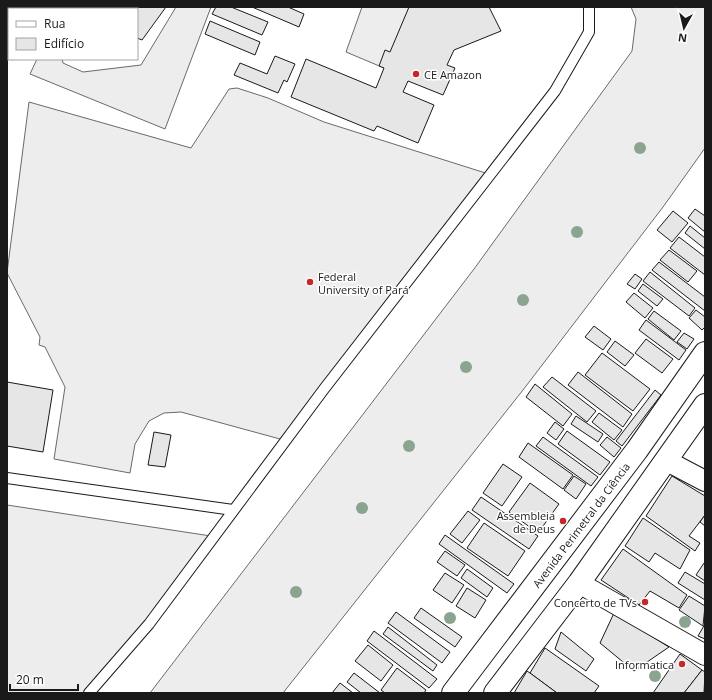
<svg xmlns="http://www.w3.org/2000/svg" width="712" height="700" viewBox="0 0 712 700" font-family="'Open Sans',sans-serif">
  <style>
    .built { fill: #ededed; stroke: #6a6a6a }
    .building { fill: #e6e6e6; stroke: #1a1a1a }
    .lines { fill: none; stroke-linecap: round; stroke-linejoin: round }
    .lane-casing { stroke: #1a1a1a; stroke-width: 12 }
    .street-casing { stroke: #1a1a1a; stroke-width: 22 }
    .secondary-casing { stroke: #1a1a1a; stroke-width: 24 }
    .lane { stroke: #fff; stroke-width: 10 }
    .street { stroke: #fff; stroke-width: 20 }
    .secondary { stroke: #fff; stroke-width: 22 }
    .tree { fill: #8aa48f }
    .poi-dot { fill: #c62828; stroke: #fff; stroke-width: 1.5 }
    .labels { text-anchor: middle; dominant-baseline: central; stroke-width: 3; stroke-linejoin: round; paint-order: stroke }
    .poi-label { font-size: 11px; fill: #1a1a1a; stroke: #fff; text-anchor: end }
    .street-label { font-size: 11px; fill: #1a1a1a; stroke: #fff }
  </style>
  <rect width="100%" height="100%" fill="#fff"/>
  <g class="built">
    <path d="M176,7H211L165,129L30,74L37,59H62L63,63L83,72L141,65Z"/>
    <path d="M362,7H422L396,73L346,52Z"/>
    <path d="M631,7H705V148L663,207L523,390L283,693H150L474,269L632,51L636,19Z"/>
    <path d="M237,88L268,98L324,122L495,176L280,439L181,412L164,413L149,421L135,444L130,473L54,459L65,387L45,347L39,345L40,337L7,273L29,102L191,148L229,89Z"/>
    <path d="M7,505L211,536L93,693H7Z"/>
  </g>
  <g class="building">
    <path d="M77,7H166L142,40L137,38V9H74Z"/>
    <path d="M216,7H231L268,22L262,35L212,14Z"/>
    <path d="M252,7H288L304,14L299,27Z"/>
    <path d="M409,7H489L501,31L454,50L447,65L455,68L443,95L408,81L403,92L434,105L418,143L377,126L374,131L291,97L306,59L376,88L384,68L379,66L385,50L390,52Z"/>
    <path d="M210,21L260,42L255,55L205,34Z"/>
    <path d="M275,56L295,64L287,82L284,80L278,93L234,75L240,63L267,74Z"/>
    <path d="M695,209L705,216V232L688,218Z"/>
    <path d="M673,211L688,223L672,242L657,230Z"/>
    <path d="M690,226L705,238V249L685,233Z"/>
    <path d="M679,237L705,257V275L670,248Z"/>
    <path d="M669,250L697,271L688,282L660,260Z"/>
    <path d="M659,262L705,297V311L652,270Z"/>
    <path d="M650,272L695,308L689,316L643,281Z"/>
    <path d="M635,274L642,279L635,289L627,284Z"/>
    <path d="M643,284L663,299L657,306L638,291Z"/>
    <path d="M634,293L653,308L645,318L626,302Z"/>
    <path d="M696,310L705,317V327L702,330L689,318Z"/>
    <path d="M654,311L681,331L674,340L648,319Z"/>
    <path d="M646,320L686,350L679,360L639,330Z"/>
    <path d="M594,326L611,339L603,350L585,337Z"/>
    <path d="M684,333L694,339L687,349L677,342Z"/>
    <path d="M646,339L673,359L662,373L635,353Z"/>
    <path d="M615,341L634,355L625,366L607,352Z"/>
    <path d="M602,353L650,389L633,411L585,375Z"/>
    <path d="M578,372L632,414L623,427L568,385Z"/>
    <path d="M552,377L596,411L587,422L543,387Z"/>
    <path d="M7,382L53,390L43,452L7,446Z"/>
    <path d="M535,384L572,414L563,426L526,397Z"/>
    <path d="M655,390L661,395L622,446L616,441Z"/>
    <path d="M599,413L622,430L614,440L592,422Z"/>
    <path d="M576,416L603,434L598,442L571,424Z"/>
    <path d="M555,422L564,429L556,440L547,433Z"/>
    <path d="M567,431L610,462L600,475L558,444Z"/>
    <path d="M154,432L171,435L165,467L148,465Z"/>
    <path d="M543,437L598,477L591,486L536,446Z"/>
    <path d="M607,437L621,448L614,457L600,445Z"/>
    <path d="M528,443L573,475L563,489L519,457Z"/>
    <path d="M503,464L522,477L502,506L483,493Z"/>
    <path d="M574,476L586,484L576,499L564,490Z"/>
    <path d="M672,476L705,496V515L689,536L700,543L695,551L646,516Z"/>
    <path d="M530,483L559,504L538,533L509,512Z"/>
    <path d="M481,497L538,536L529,549L472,510Z"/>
    <path d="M468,511L480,520L462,543L450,534Z"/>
    <path d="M705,515V526L700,522Z"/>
    <path d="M643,518L690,550L680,569L655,553L649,562L625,546Z"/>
    <path d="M484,523L525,551L508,576L467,548Z"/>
    <path d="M445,535L514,584L507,593L439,544Z"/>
    <path d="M623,549L687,595L679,608L650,591L639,605L601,580Z"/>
    <path d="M445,551L465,565L457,576L437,562Z"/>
    <path d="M704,563L705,564V581L696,575Z"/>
    <path d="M467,569L493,588L487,597L461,578Z"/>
    <path d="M685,572L705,584V600L678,583Z"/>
    <path d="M445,573L464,585L452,603L433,590Z"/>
    <path d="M467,588L486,600L475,618L456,606Z"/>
    <path d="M689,596L705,606L703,626L679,610Z"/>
    <path d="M421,608L462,637L455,647L414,618Z"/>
    <path d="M396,612L450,652L442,663L388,623Z"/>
    <path d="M614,613L669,647L634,671L600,643Z"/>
    <path d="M705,624V639L698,636Z"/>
    <path d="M388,627L437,665L433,671L383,634Z"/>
    <path d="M374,631L437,679L429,688L367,641Z"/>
    <path d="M561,632L594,659L586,671L555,649Z"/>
    <path d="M368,645L393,665L381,681L355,661Z"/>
    <path d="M545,648L599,686L594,693H557L530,673Z"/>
    <path d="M680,654L702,670L684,693H653Z"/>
    <path d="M397,668L426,690L424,693H385L381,690Z"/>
    <path d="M702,670L705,672L704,693H684Z"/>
    <path d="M527,671L530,673L557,693H514Z"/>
    <path d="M354,673L380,693H361L347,682Z"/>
    <path d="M340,683L353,693H332Z"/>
  </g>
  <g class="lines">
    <g class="lane-casing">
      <g id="lane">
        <path d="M7,478L233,510"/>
        <path d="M89,693L149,624L324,389L555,91L589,32V7"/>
      </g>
    </g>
    <g class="street-casing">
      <g id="street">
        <path d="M667,461L705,481"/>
        <path d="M579,583L705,655"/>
      </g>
    </g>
    <g class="secondary-casing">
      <g id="secondary">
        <path d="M453,693L637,450L705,353"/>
        <path d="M495,693L579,583L705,405"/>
      </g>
    </g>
    <use href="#lane" class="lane"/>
    <use href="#street" class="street"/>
    <use href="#secondary" class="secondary"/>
  </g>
  <g class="tree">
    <circle cx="640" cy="148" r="6"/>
    <circle cx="577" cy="232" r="6"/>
    <circle cx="523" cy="300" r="6"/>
    <circle cx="466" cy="367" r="6"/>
    <circle cx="409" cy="446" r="6"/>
    <circle cx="362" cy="508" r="6"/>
    <circle cx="296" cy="592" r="6"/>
    <circle cx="450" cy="618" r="6"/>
    <circle cx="685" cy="622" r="6"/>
    <circle cx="655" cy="676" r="6"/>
  </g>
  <g class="poi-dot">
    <circle cx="416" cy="74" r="4"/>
    <circle cx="310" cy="282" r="4"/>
    <circle cx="563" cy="521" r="4"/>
    <circle cx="645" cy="602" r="4"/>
    <circle cx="682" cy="664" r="4"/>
  </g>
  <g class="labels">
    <g class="poi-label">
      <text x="424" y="74" text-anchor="start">CE Amazon</text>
      <text x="318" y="276" text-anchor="start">Federal<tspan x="318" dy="13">University of Pará</tspan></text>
      <text x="555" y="515">Assembleia<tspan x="555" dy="13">de Deus</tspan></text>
      <text x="637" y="602">Concerto de TVs</text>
      <text x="674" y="664">Informatica</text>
    </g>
    <g class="street-label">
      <text transform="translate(581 525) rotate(-53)">Avenida Perimetral da Ciência</text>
    </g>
  </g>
  <rect width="712" height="700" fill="none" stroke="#1a1a1a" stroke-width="16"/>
  <rect x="8" y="8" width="130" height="52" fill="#ffffff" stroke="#a3a3a3"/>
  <rect x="16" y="21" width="20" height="6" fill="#ffffff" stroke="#a3a3a3"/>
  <text x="44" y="28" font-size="12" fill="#1a1a1a">Rua</text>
  <rect x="16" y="38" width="20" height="12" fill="#e6e6e6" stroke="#a3a3a3"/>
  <text x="44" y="48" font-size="12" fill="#1a1a1a">Edifício</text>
  <g transform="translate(684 28) rotate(188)" stroke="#ffffff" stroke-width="3" paint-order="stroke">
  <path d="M0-3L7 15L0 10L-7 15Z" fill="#1a1a1a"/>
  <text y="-6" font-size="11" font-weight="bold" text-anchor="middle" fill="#1a1a1a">N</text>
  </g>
  <path d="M10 684v6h68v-6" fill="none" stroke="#1a1a1a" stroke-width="2"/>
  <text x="16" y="684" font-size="12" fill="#1a1a1a" stroke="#ffffff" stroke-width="3" paint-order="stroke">20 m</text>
</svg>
